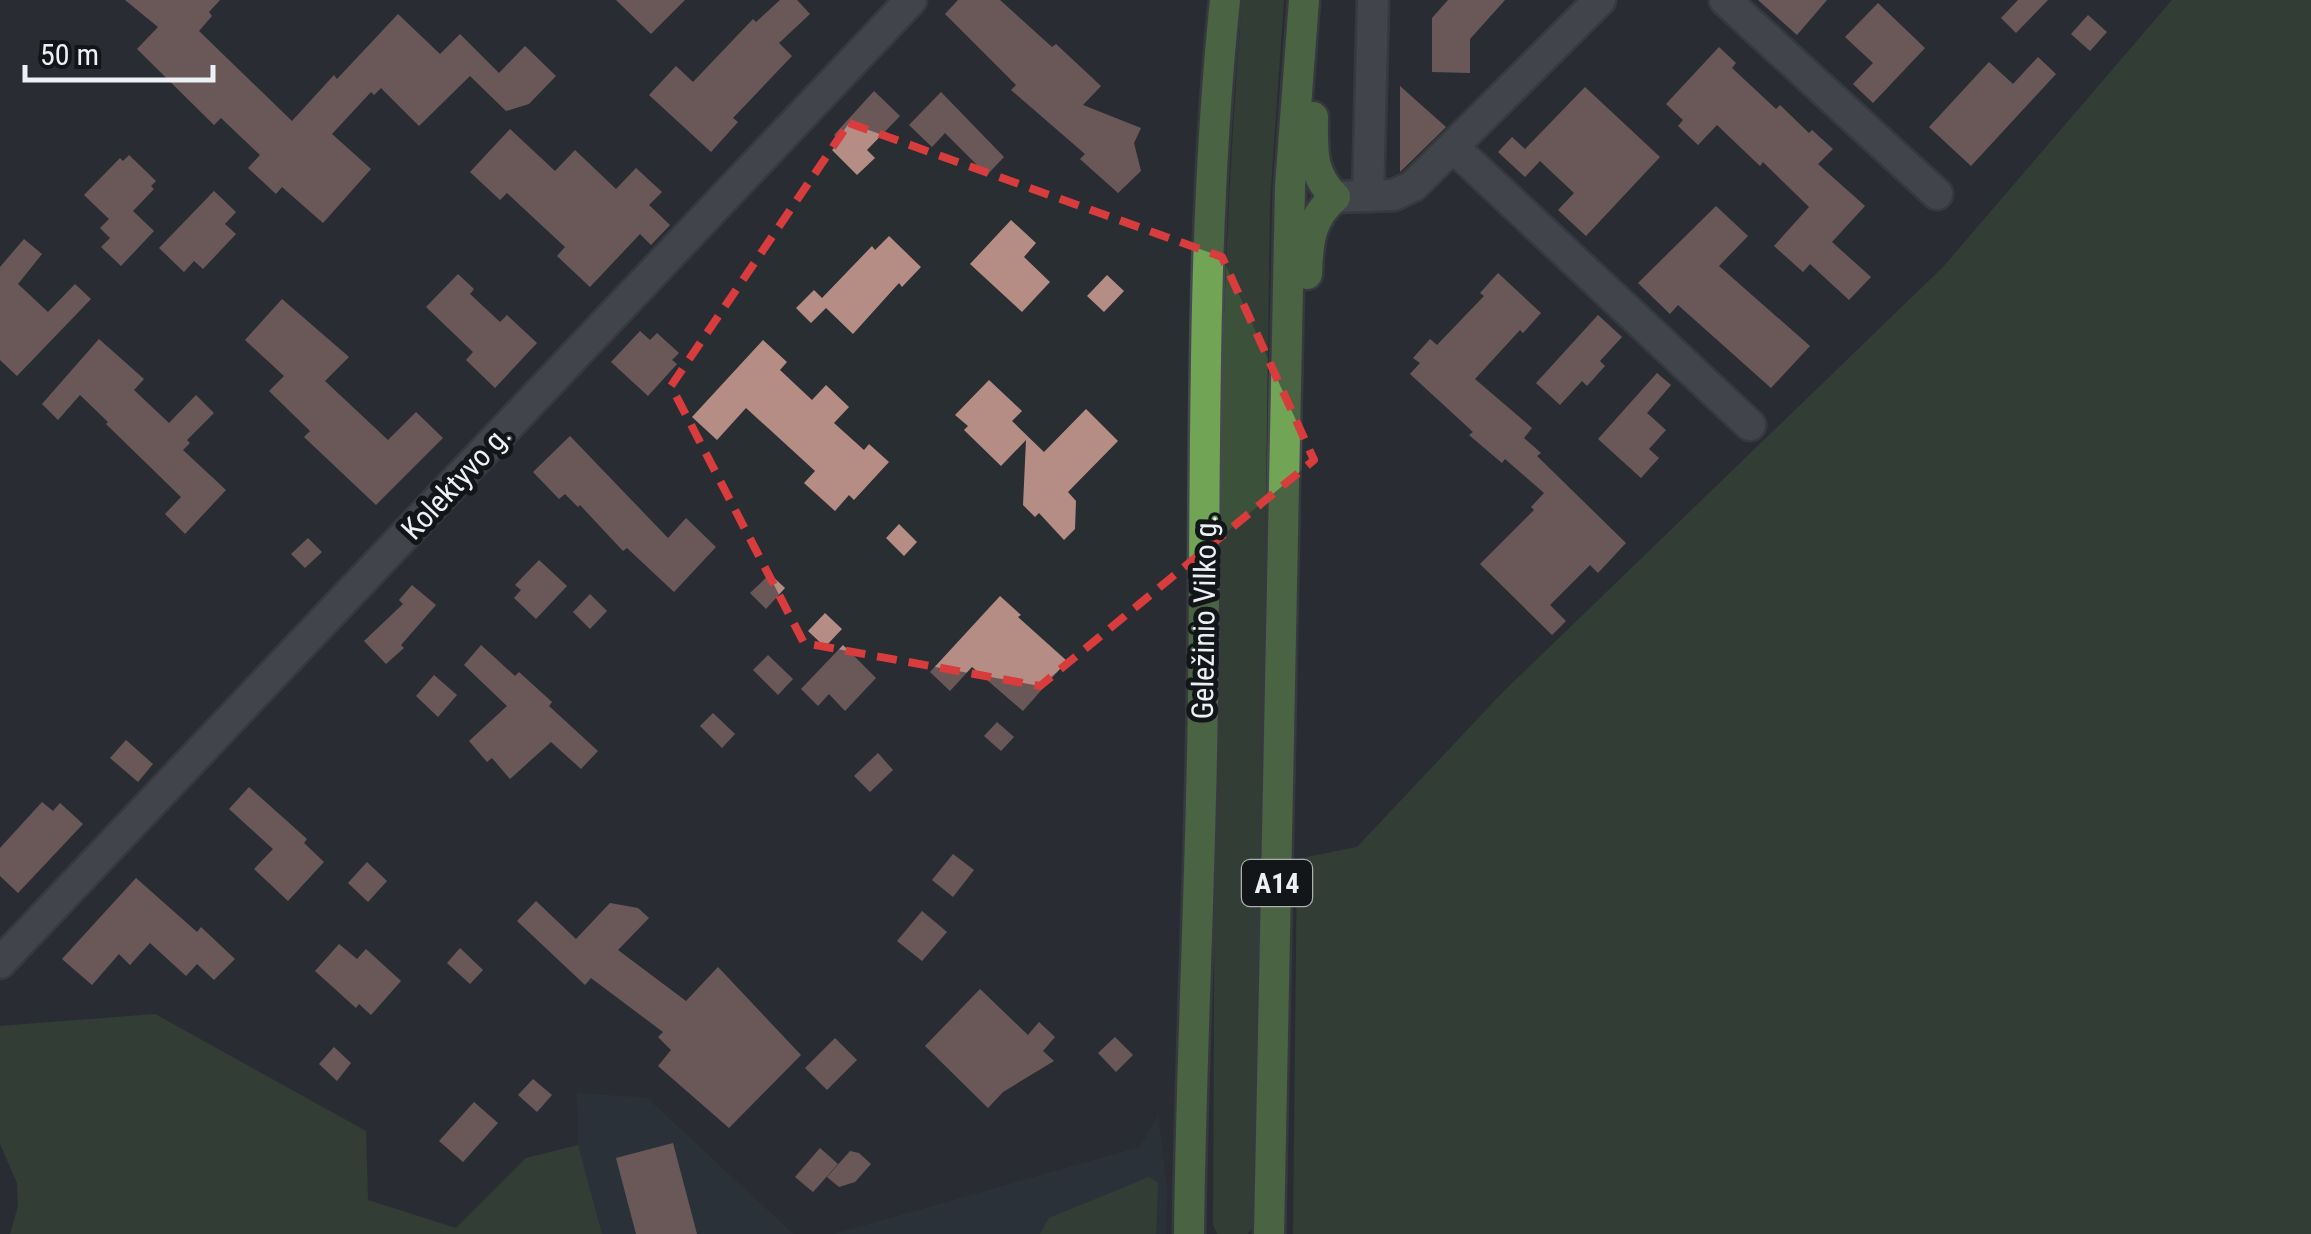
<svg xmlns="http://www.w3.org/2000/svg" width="2311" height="1234" viewBox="0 0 2311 1234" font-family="'Roboto Condensed',sans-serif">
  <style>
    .built { fill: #2e3741 }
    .green { fill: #3c5139 }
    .building { fill: #b68d84 }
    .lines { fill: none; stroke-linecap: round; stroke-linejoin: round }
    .minor-casing { stroke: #464a4f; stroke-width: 35 }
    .trunk-casing { stroke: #464a4f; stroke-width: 35 }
    .minor { stroke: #5d6369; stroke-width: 30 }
    .trunk { stroke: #72a456; stroke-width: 30 }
    .marked { fill: none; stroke: #d83c3c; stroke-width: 8; stroke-dasharray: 20 12; stroke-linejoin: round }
    .labels { text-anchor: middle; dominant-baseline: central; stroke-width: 10; stroke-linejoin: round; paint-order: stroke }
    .shield { fill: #131618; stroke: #acafb2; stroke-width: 2.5 }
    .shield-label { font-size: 28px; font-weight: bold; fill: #edf0f4 }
    .street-label { font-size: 30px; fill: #edf0f4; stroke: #131618 }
  </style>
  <rect width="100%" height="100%" fill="#292e33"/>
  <g class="built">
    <path d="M577,1093L647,1098L793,1234H602L578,1145Z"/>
    <path d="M1158,1116L1167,1187L1166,1234H835L1140,1147Z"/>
  </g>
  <g class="green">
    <path d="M1242,0H1284L1270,202L1256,1221L1248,1234H1217L1213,1224C1216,817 1210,407 1242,0Z"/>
    <path d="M2172,0H2311V1234H1293L1297,859L1357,847L1502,693L1943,267Z"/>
    <path d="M155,1014L366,1131L368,1200L456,1228L526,1158L578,1145L602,1234H10L18,1206L17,1183L0,1144V1026Z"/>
    <path d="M1149,1177L1158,1183L1156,1234H1040L1049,1218Z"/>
  </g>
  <g class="building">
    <path d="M125,0H220L209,12L212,16L199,31L292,121L334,75L337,79L398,14L440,54L460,34L499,73L525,46L556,76L529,104L506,111L470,76L419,126L381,88L374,95L371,92L332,134L371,169L323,223L282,187L276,194L248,168L260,155L221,118L214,125L137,49L158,27Z"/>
    <path d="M616,0H685L651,34Z"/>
    <path d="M780,0H797L810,14L779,43L792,56L733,118L738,122L711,152L649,95L676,66L693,82L753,19L756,22Z"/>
    <path d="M958,0H1000L1052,47L1056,44L1101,86L1083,105L1141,128L1134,143L1141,171L1118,193L1080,159L1085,154L1011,90L1016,85L945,14Z"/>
    <path d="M1448,0H1505L1470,39V73L1432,72V18Z"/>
    <path d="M1758,0H1827L1797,35Z"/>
    <path d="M2018,0H2048L2016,33L2001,18Z"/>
    <path d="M1878,3L1925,48L1873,103L1853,84L1873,63L1845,37Z"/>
    <path d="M2088,15L2107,32L2090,51L2071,34Z"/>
    <path d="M1719,47L1736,63L1732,68L1776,109L1780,105L1809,133L1812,130L1833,149L1818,164L1865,206L1832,242L1871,277L1849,300L1810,264L1803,272L1774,246L1809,207L1763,162L1760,166L1717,125L1698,145L1678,126L1683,120L1666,104Z"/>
    <path d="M2038,57L2056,74L1971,166L1929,127L1989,62L2013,84Z"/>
    <path d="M1400,86L1446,127L1400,172Z"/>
    <path d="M1585,87L1660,157L1586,236L1558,210L1574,193L1540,161L1525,177L1498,152L1512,137L1525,149Z"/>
    <path d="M874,91L900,116L867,150L875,158L857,175L832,150L841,141L834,135Z"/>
    <path d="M941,92L1004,157L987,175L945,133L932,147L909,125Z"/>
    <path d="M510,129L555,171L575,150L616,189L636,168L662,192L649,205L670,225L651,245L640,234L590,287L557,256L565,247L507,193L500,200L470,172Z"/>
    <path d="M129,155L156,181L151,186L154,189L133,211L154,231L121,266L101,247L110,238L100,228L109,219L84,195L120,158L123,161Z"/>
    <path d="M214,191L236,212L225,224L236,234L203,269L194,261L184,272L159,248Z"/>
    <path d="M1716,206L1748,236L1719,266L1810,346L1771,388L1678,305L1670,314L1638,283Z"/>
    <path d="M1011,220L1036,243L1024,257L1050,282L1022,312L970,264Z"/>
    <path d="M889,236L921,267L902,287L899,283L853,334L826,308L811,323L796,308L814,290L822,298L872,246L875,250Z"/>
    <path d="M24,239L42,254L18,284L48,312L75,284L91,299L17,376L0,360V267Z"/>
    <path d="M1498,273L1541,313L1523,333L1520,330L1475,379L1532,428L1524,438L1541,453L1537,456L1626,543L1598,573L1590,565L1550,605L1566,621L1552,635L1480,564L1534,510L1531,507L1544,493L1505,459L1502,463L1469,435L1473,432L1410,374L1420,363L1413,358L1430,339L1437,345L1484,296L1480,293Z"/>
    <path d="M458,274L474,289L470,294L500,322L507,315L537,343L495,388L466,360L473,352L426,307Z"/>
    <path d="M1107,275L1124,291L1104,312L1087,296Z"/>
    <path d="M282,299L349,357L325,381L388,440L416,412L443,438L376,505L304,437L310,431L269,391L284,376L245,340Z"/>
    <path d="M1598,315L1622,337L1600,361L1605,366L1587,386L1582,381L1560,405L1536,383Z"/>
    <path d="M640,331L650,340L657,333L679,353L672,360L677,364L648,396L611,362Z"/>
    <path d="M99,339L144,379L134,390L169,423L196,395L214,413L187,440L190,443L183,450L226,490L185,534L165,514L181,497L106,424L108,422L80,395L58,420L42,404Z"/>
    <path d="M763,340L787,362L780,370L812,400L826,385L849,407L834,423L864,450L869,444L889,462L854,500L849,495L835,511L804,483L815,471L746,408L717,440L692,417Z"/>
    <path d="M1657,373L1671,385L1647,413L1666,430L1649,449L1659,458L1641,478L1598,439Z"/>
    <path d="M989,380L1022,411L1012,421L1044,452L1086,409L1118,441L1068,492L1076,501L1075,529L1064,540L1039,513L1035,517L1023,505L1026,440L1001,466L964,430L968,426L955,415Z"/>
    <path d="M570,436L668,538L686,518L716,547L674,592L627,548L623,551L580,505L578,507L565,494L559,499L533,472Z"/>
    <path d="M899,524L917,542L904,556L886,538Z"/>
    <path d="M308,538L322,552L305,568L291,554Z"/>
    <path d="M539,560L567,586L536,619L514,598L521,590L515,585Z"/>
    <path d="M770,574L785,588L766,609L750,593Z"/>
    <path d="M412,585L436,605L401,645L404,648L386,664L364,641L403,604L399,600Z"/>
    <path d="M590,594L607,611L590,629L573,612Z"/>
    <path d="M1000,596L1021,615L1018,617L1067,661L1023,711L972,667L950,691L930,672Z"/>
    <path d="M825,613L842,629L825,647L808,631Z"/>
    <path d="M481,645L515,676L519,672L552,702L549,706L598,751L581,769L551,742L510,779L492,758L487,762L469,741L507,706L464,665Z"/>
    <path d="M843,645L876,678L845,711L829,694L818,706L801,689Z"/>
    <path d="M768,655L793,679L778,695L753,670Z"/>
    <path d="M434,675L457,695L438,717L416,696Z"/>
    <path d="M713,713L735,734L722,748L700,726Z"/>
    <path d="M997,722L1014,737L1001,751L984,736Z"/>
    <path d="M126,740L153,764L138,782L110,758Z"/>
    <path d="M878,753L893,770L870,792L854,776Z"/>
    <path d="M249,787L307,839L304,843L324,862L288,901L254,869L273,849L229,809Z"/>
    <path d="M42,802L53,811L60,803L83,824L18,893L0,876V848Z"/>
    <path d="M953,854L974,870L953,897L932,880Z"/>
    <path d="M367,862L387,881L368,902L348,883Z"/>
    <path d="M136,878L197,932L201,927L235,959L214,980L197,964L186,976L150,943L130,965L119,954L92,985L62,959Z"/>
    <path d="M536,901L576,939L610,903L638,908L649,918L618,950L686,1001L718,967L801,1055L729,1128L658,1066L671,1050L658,1037L663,1032L591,978L585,985L517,921Z"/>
    <path d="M922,911L947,932L922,961L897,941Z"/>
    <path d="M339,944L357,959L366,949L401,981L371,1015L359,1004L356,1008L315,971Z"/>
    <path d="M460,948L483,970L470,984L447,963Z"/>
    <path d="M980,989L1028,1035L1039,1022L1055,1037L1043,1051L1054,1061L1003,1092L988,1108L925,1046Z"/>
    <path d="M1115,1037L1133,1055L1116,1072L1098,1053Z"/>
    <path d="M835,1038L857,1060L827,1090L805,1068Z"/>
    <path d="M334,1047L351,1063L337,1081L319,1064Z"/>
    <path d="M533,1079L552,1095L537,1112L518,1095Z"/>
    <path d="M474,1102L498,1123L463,1162L439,1141Z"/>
    <path d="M673,1143L697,1234H636L616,1158Z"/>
    <path d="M820,1148L838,1164L813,1192L795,1177Z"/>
    <path d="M850,1151L859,1153L871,1164L855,1182L839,1187L827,1177Z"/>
  </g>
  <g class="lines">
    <g class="minor-casing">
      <g id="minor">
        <path d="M1725,0L1937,194"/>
        <path d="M1453,147L1750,425"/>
        <path d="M1368,196L1373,0"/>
        <path d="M1335,197L1394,195L1413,186L1600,0"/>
        <path d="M0,963L911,0"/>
      </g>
    </g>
    <g class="trunk-casing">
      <g id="trunk">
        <path d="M1307,274C1308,242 1310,218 1335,197C1310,173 1313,149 1313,117"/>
        <path d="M1189,1234C1191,1055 1201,876 1203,696C1206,465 1201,230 1225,0"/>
        <path d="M1269,1234L1290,186L1304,0"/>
      </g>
    </g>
    <use href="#minor" class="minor"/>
    <use href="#trunk" class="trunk"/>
  </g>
  <path d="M0 0H2311V1234H0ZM849,123L1222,257L1314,460L1040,686L804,643L671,386Z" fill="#292e33" fill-opacity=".55" fill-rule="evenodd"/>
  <path class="marked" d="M849,123L1222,257L1314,460L1040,686L804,643L671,386Z"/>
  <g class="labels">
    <rect class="shield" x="1242" y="860" width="70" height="46" rx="8"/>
    <g class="shield-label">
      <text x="1277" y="883">A14</text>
    </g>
    <g class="street-label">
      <text transform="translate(456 482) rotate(-47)">Kolektyvo g.</text>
      <text transform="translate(1204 617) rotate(-89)">Geležinio Vilko g.</text>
    </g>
  </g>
  <path d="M25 65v15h188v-15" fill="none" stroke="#edf0f4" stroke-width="5"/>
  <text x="40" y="65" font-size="30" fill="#edf0f4" stroke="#131618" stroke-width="8" paint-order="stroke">50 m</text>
</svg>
